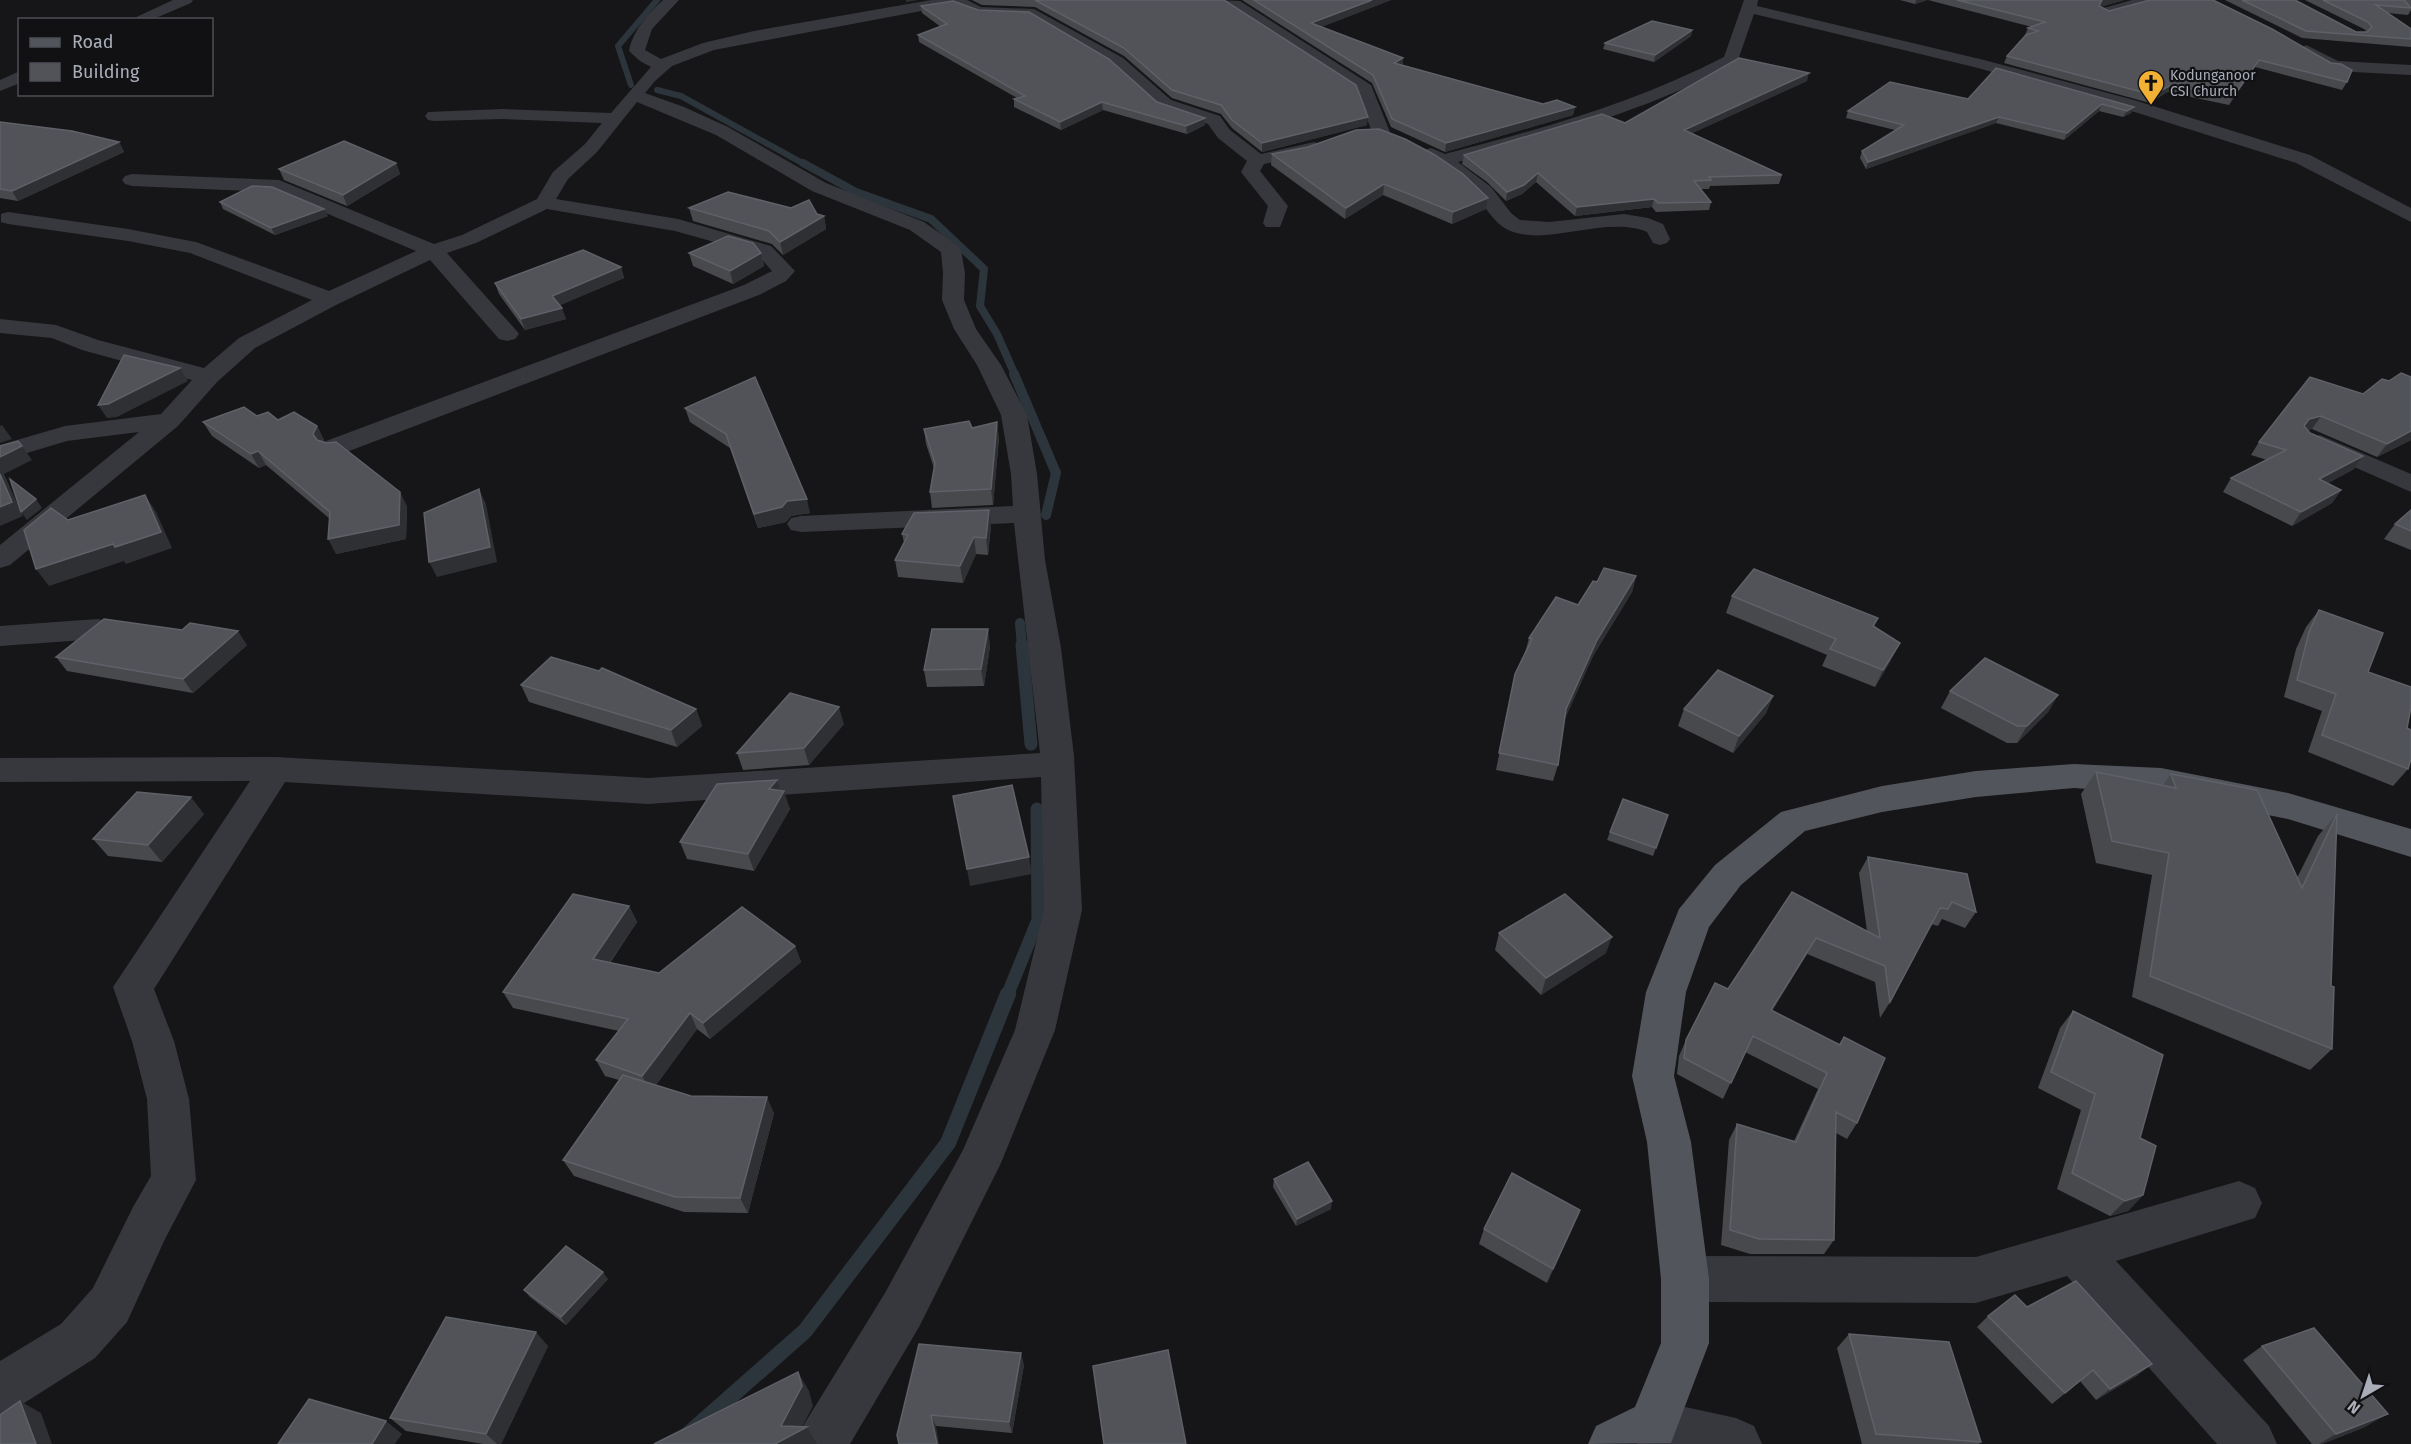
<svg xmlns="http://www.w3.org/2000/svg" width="2411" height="1444" viewBox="0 0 2411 1444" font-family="'Fira Sans',sans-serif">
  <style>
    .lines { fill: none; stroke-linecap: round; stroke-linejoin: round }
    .stream-far4 { stroke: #2c353c; stroke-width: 6 }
    .stream-far3 { stroke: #2c353c; stroke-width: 8 }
    .stream-far2 { stroke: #2c353c; stroke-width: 10 }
    .stream-far1 { stroke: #2c353c; stroke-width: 13 }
    .stream { stroke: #2c353c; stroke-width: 16 }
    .minor { fill: #37383d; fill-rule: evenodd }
    .major { fill: #53555c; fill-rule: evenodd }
    .wall { fill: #47494d }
    .shaded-wall { fill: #2f3033 }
    .building { fill: #525359; stroke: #5f6168; stroke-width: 1.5 }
    .labels { text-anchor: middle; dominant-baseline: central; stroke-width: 4.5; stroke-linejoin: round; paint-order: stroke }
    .far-poi-label { font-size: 14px; fill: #a8adb8; stroke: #111113; text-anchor: start }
  </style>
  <rect width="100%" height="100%" fill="#161618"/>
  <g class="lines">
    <g class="stream-far4">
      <path d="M631,85L618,46L657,0"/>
      <path d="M657,90L681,96L806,165"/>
    </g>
    <path class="stream-far3" d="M803,163L856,192L931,219L984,269L980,306L997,334L1015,375"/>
    <g class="stream-far2">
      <path d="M1014,374L1056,473L1046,515"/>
      <path d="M1020,623L1022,647"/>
    </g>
    <g class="stream-far1">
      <path d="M1022,645L1031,744"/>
      <path d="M1007,996L1038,920L1037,809"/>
    </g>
    <path class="stream" d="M677,1444L805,1331L948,1143L1008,994"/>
    <g class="minor">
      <path d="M173,0H193L191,3L151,20H130Z"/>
      <path d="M663,0H679L652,29L645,50L661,59L703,43L754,31L931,0H967L981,7L1034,9L1123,58L1171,100L1220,116L1230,130L1261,154L1314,142L1320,144L1323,148L1320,152L1264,164L1260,171L1288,206L1280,227H1266L1263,223L1268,206L1241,172L1247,161L1218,138L1208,124L1159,108L1111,64L1030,17L979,15L953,5L714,50L672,66L655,81L645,93L684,107L728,127L826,183L924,222L958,246L961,250L965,273L964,300L976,329L1001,365L1027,415L1037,474L1045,560L1061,648L1074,756L1082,910L1055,1030L1001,1163L919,1327L850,1444H795L803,1426L885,1293L963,1150L1015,1030L1044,910L1041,777L648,804L285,782L154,989L174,1041L189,1099L196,1180L165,1239L127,1322L95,1358L18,1407L0,1414V1361L61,1324L93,1288L133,1207L151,1176L147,1099L132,1041L113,987L250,781L0,782V758L276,757L648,778L1040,753L1014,523L801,532L791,530L787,524L791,518L801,516L1013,506L1011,474L1001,415L977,365L954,329L942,300L943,273L941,252L910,230L812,191L716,135L637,102L597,152L568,179L556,199L678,219L771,246L795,271L786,281L759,295L344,453L335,455L326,453L322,447L326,441L744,285L772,271L757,254L675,231L547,209L476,243L447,253L515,329L519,334L515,339L507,341L499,339L430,260L338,304L255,348L217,382L178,426L10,565L0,568V545L139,432L67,441L0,461V445L65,426L161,414L192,380L82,350L52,338L0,333V319L56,325L98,340L204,368L239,338L312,300L190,253L128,241L8,224L1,222V214L8,212L128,229L196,242L329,291L416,251L276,192L132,186L125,184L122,180L125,176L132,174L279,180L434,244L462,235L537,199L553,172L585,144L602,123L502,119L434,121L428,120L425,116L428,112L502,109L611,113L651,67L640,61L629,51C633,30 648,14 663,0Z"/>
      <path d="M1217,0L1240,1L1371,85L1390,132L1387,136H1375L1372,132L1357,92Z"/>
      <path d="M1744,0H1758L1757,6L1984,60L2134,100L2310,155L2411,208V222L2296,163L2122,108L1974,67L1754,14L1737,63C1648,110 1554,136 1458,162L1491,187L1511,213L1520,220L1549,222L1624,214L1648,218L1663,224L1670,239L1667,243L1660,245L1653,243L1647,232C1605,214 1538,251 1503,227C1490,218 1482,200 1470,189C1457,178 1430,167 1422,154L1424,150L1431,148L1445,154C1541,129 1635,103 1724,57Z"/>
      <path d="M2132,0H2155L2153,3L2105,16L2098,12L2100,9Z"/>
      <path d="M2306,45L2338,61L2411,65V75L2334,71L2300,53L2298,50Z"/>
      <path d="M20,71V83L0,91V80Z"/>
      <path d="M2320,435L2411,474V492L2311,448L2307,443L2311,438Z"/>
      <path d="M98,619L109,622L113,629L109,636L98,639L0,646V626Z"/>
      <path d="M2239,1181L2255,1188L2262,1203L2255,1218L2116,1261L2269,1426L2277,1444H2217L2067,1276L1976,1303L1685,1302L1668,1296L1661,1279L1668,1262L1685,1256L1976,1257Z"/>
      <path d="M1653,1400L1736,1418L1754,1426L1762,1444H1637L1628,1425L1635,1407Z"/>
    </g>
    <path class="major" d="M2074,764L2161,768L2288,793L2411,829V857L2288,819L2161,794L2074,788L1976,797L1882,812L1805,831L1741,885L1709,927L1686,992L1674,1076L1691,1142L1709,1279V1343L1671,1443L1588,1444L1596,1426L1635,1407L1661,1343V1279L1647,1142L1632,1076L1646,992L1679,909L1715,865L1781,812L1882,786L1976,771Z"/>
  </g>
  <g class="wall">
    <path d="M972,0H1224L1367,125L1262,152L1232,128L1221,114L1172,98L1124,56L1035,7L982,5Z"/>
    <path d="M1242,0H1391L1321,27L1403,65L1543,104L1575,107L1573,115L1445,152L1391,127L1372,83Z"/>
    <path d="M1900,0H1927L1915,4Z"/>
    <path d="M1928,0H2124L2100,7L2109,11L2347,82L2342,90L2255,67L2229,105L2167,92L2150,103L2004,63L2007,56L2026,35H2025L2028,28L2032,27Z"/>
    <path d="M2225,0H2295L2356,32H2367L2364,29L2305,0H2411V6H2410L2411,10L2408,15L2388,13L2411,29V47L2302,38Z"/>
    <path d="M921,6L1157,102L1205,125L1187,134L1103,110L1061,130L1014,107V99L1017,98L919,42L918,35L941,27L922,13Z"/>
    <path d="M1692,30L1691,36L1654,62L1603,49L1605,43Z"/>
    <path d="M1996,68L2134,107L2131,113L2123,117L2099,111L2064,140L1996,123L1866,169L1860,158L1862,151L1895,130L1846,118L1848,111L1968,99Z"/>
    <path d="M1807,81L1692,133L1782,175L1779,184L1710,186L1709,189H1701L1711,202L1709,210L1656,212L1652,207L1575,216L1536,182L1522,194L1506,201L1487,182L1462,164L1464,155L1625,123Z"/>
    <path d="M0,122L119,142L124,152L18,201L0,198Z"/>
    <path d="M1272,154L1488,198L1486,209L1452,224L1383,195L1345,219L1271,165Z"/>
    <path d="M396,163L400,174L347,206L284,180L279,169Z"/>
    <path d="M220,202L328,216L275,235L223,209Z"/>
    <path d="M689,208L817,214L824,216L826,229L783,255L772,244L693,221Z"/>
    <path d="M689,253H761L764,266L733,284L693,266Z"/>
    <path d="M621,267L624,278L560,305L566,319L525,330L499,294L495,283Z"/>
    <path d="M755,377L810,513L791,516L786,522L758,528L730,448L690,422L685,408Z"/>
    <path d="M2389,381L2411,440L2377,457L2312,429L2308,430L2310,433L2363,456L2354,469L2328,483L2341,490L2332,503L2292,526L2223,492L2231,478L2267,460L2251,455L2259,442Z"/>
    <path d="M257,416L317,426L324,440L323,442L407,506L406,539L336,554L330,519L266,465L259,468L212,436L203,422Z"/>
    <path d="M924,429L999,437L993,505L932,508L930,492L934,468L926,444Z"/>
    <path d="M2411,510V550L2384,539L2395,524Z"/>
    <path d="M991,526L988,555L976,554L963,583L898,577L895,560L904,543L902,534Z"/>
    <path d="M1636,576L1632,592L1593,656L1564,720L1558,765L1553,781L1496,770L1515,674L1525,653L1529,638L1578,605L1597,582Z"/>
    <path d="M1732,596L1878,618L1874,626L1891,660L1875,687L1822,666L1827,655L1726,613Z"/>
    <path d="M2319,610L2368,672L2407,728L2408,769L2393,786L2308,752L2322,711L2284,697L2296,649L2306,627Z"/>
    <path d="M182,630L247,645L193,693L67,671L56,657Z"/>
    <path d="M990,646L984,686L927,687L924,670Z"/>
    <path d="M521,685L696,709L702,726L677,747L529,702Z"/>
    <path d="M1950,691L2058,695L2048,712L2017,743H2007L1941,708Z"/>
    <path d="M1773,696L1766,713L1733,753L1678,726L1684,709Z"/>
    <path d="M844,724L809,765L743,770L737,753Z"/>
    <path d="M2096,772L2163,785L2171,774L2297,878L2318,836L2337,814L2331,986L2332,1049L2310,1070L2132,997L2152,875L2096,863L2081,794Z"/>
    <path d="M781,791L790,809L754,871L687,859L680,842Z"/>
    <path d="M204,814L162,862L108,856L93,839Z"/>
    <path d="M1668,815L1653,856L1607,840L1610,832Z"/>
    <path d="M1868,857L1976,912L1965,928L1942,919L1938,926L1931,924L1890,1002L1880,1018L1875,982L1807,954L1772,1011L1839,1044L1844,1037L1857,1123L1847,1139L1836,1133L1834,1240L1824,1254H1750L1721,1245L1729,1140L1737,1124L1794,1141L1818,1089L1745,1052L1723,1099L1677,1074L1679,1056L1686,1040L1728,989L1792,892L1867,931L1859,873Z"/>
    <path d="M629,906L637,922L610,963L659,973L795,946L801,962L710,1039L697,1029L656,1085L691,1096L774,1113L748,1213L684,1212L574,1176L563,1160L619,1080L605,1076L596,1060L619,1031L513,1008L503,992Z"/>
    <path d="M1499,933L1606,953L1541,995L1495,950Z"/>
    <path d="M2073,1011L2140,1138L2143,1195L2128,1211L2110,1216L2057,1189L2081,1110L2038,1088L2060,1028Z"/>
    <path d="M1274,1179L1331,1209L1296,1226L1273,1187Z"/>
    <path d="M1580,1210L1547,1283L1479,1244L1484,1229Z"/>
    <path d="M608,1279L566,1325L530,1297L524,1290Z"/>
    <path d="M2027,1307L2138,1375L2096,1400L2080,1381L2052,1404L1977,1327L1988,1316Z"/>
    <path d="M1849,1334L1981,1442L1979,1444H1862L1837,1348Z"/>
    <path d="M919,1344L1024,1365L1012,1433L936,1426L899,1444Z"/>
    <path d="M548,1346L501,1444H483L406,1431L390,1418Z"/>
    <path d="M2262,1346L2365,1427L2322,1444H2312L2243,1360Z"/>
  </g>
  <g class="shaded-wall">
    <path d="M906,0H918L906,2Z"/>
    <path d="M1372,0H1391L1311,31V23Z"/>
    <path d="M1916,0H1927L1915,4Z"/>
    <path d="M2102,0H2124L2099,7V6Z"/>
    <path d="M1692,30L1691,36L1654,62L1655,55Z"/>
    <path d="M1403,58V66L1394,63Z"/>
    <path d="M2259,60L2255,67L2229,105L2233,97Z"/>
    <path d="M1809,73L1807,81L1682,138L1684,130Z"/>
    <path d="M2171,85L2167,92L2150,103L2153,95Z"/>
    <path d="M1102,102L1103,110L1061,130L1060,122Z"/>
    <path d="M2102,104L2099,111L2064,140L2067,133Z"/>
    <path d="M1575,107L1573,115L1445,152L1446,143Z"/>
    <path d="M2134,107L2131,113L2123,117L2127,111Z"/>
    <path d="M1368,117L1367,125L1262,152V143Z"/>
    <path d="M1999,117L1996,123L1866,169L1868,162Z"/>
    <path d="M1205,118V125L1187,134L1186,126Z"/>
    <path d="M119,142L124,152L18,201L12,191Z"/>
    <path d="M396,163L400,174L347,206L343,195Z"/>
    <path d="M1538,173L1536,182L1522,194L1506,201L1507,192Z"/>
    <path d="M1384,184L1383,195L1345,219L1346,208Z"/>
    <path d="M1488,198L1486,209L1452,224L1453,212Z"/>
    <path d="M1654,199L1652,207L1575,216L1577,207Z"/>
    <path d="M324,209L328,216L275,235L271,228Z"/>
    <path d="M824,216L826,229L783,255L780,242Z"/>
    <path d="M761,253L764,266L733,284L730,271Z"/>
    <path d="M621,267L624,278L556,307L552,296Z"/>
    <path d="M562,308L566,319L525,330L521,319Z"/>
    <path d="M180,368L188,381L117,417L107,418L98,405Z"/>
    <path d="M2321,416L2312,429L2300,433L2309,419Z"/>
    <path d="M997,422L999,437L993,505L991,489Z"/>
    <path d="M2,425L12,439L0,443V426Z"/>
    <path d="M317,426L324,440L320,448L313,434Z"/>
    <path d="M2411,431V440L2377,457L2387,444Z"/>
    <path d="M22,446L32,460L4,474L23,516L0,526V457Z"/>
    <path d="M258,451L266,465L259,468L251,454Z"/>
    <path d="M2363,456L2354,469L2310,493L2319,479Z"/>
    <path d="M479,489L486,504L497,562L437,577L429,562Z"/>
    <path d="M2341,490L2332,503L2292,526L2301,512Z"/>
    <path d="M400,492L407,506L406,539L336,554L328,539Z"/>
    <path d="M145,495L156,512L172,548L126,564L124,561L49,586L36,569Z"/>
    <path d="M36,499L42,508L27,520L21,512Z"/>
    <path d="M807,499L810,513L791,516L786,522L758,528L754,514L787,501Z"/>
    <path d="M989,510L991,526L988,555L986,538Z"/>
    <path d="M974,537L976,554L963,583L960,566Z"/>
    <path d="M1636,576L1632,592L1593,656L1562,726L1566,709L1597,640Z"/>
    <path d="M988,629L990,646L984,686L981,669Z"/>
    <path d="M238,631L247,645L193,693L183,679Z"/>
    <path d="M1900,643L1891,660L1875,687L1883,670Z"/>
    <path d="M2058,695L2048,712L2017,743L2027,726Z"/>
    <path d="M1773,696L1766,713L1733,753L1739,736Z"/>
    <path d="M839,707L844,724L809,765L804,748Z"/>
    <path d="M696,709L702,726L677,747L671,730Z"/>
    <path d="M777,780L782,795L784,791L790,809L754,871L748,854L769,789Z"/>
    <path d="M191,797L204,814L162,862L148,845Z"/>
    <path d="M1029,857L1032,874L970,886L967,869Z"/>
    <path d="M629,906L637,922L601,975L593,959Z"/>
    <path d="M1612,937L1606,953L1541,995L1546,978Z"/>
    <path d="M1816,938L1807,954L1762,1026L1771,1010Z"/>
    <path d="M795,946L801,962L710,1039L703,1023Z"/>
    <path d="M690,1013L697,1029L651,1092L642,1076Z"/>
    <path d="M767,1097L774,1113L748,1213L740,1198Z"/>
    <path d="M2143,1195L2128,1211L2110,1216L2125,1201Z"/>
    <path d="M1332,1201L1331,1209L1296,1226L1297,1219Z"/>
    <path d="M1580,1210L1574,1225L1547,1283L1553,1269Z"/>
    <path d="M603,1272L608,1279L566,1325L561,1317Z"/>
    <path d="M536,1332L548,1346L501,1444H497L486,1434Z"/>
    <path d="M1021,1353L1024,1365L1012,1433L1009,1422Z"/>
    <path d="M2152,1364L2138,1375L2096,1400L2110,1389Z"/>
    <path d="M798,1372L809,1391L813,1406L800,1431L807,1427L817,1444H775Z"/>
    <path d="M20,1401L41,1413L52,1444H36Z"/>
    <path d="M2388,1414L2365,1427L2322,1444H2319L2336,1434Z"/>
    <path d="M931,1415L936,1426L939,1444H937Z"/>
    <path d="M386,1421L402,1434L395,1444H372Z"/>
  </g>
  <g class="building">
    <path d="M1035,0H1224L1356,85L1368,117L1262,143L1232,120L1221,105L1172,90L1124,48Z"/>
    <path d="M1254,0H1372L1311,23L1403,58L1394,63L1543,104L1557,100L1575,107L1446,143L1392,119L1373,75Z"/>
    <path d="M1957,0H2102L2099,6L2109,11L2150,0H2213L2272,29L2331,63L2341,64L2352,70L2347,82L2259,60L2233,97L2171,85L2153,95L2007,56L2026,35L2038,31L2028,28L2045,22Z"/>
    <path d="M2242,0H2295L2356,32H2367L2372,27L2368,22L2323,0H2404L2411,8L2376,5L2411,29V39L2306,31Z"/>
    <path d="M953,1L978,10L1029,12L1109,59L1157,102L1205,118L1186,126L1102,102L1060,122L1014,99L1025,96L918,35L947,24L921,6Z"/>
    <path d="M1652,21L1692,30L1655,55L1605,43Z"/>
    <path d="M1739,58L1809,73L1684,130L1782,175L1709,177L1711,180L1694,181L1711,202L1658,203L1654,199L1577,207L1538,173L1524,185L1507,192L1488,174L1464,155L1602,114L1625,123Z"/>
    <path d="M1996,68L2134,107L2127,111L2102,104L2067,133L1999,117L1868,162L1862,151L1904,125L1848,111L1890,82L1968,99Z"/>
    <path d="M0,122L72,131L119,142L12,191L0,189Z"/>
    <path d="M1379,129L1405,139L1435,155L1463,174L1488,198L1453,212L1384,184L1346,208L1272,154L1308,147L1356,130Z"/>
    <path d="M344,141L396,163L343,195L279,169Z"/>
    <path d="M252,186L272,187L324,209L271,228L220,202Z"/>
    <path d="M728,192L791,208L809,200L817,214L824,216L780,242L769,231L689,208Z"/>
    <path d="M728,236L753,243L761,253L730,271L689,253Z"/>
    <path d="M583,250L621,267L552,296L562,308L521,319L495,283Z"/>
    <path d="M124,355L180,368L108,404L98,405Z"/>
    <path d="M2401,373L2411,377V431L2387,444L2321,416L2309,419L2304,426L2310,433L2363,456L2319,479L2341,490L2301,512L2231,478L2286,450L2259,442L2310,377L2363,394L2382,379L2389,381Z"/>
    <path d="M755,377L807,499L787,501L782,507L754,514L726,434L685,408Z"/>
    <path d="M244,407L257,416L268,412L278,420L294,412L317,426L313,434L317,440L327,443L336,442L400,492L399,525L328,539L330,512L258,451L251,454L203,422Z"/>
    <path d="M969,421L972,428L997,422L991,489L930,492L935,463L924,429Z"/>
    <path d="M18,441L22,446L0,457V446Z"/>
    <path d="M0,474L12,502L0,507Z"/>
    <path d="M10,479L36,499L21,512Z"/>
    <path d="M479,489L490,547L429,562L424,513Z"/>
    <path d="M145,495L161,532L115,547L113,544L36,569L24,530L51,508L68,520Z"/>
    <path d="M989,510L986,538L974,537L960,566L895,560L908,535L902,534L914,513Z"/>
    <path d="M2411,510V531L2395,524Z"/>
    <path d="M1604,568L1636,576L1597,640L1566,709L1558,765L1499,753L1515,674L1532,639L1529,638L1556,597L1578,605L1593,581L1597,582Z"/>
    <path d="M1754,569L1878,618L1873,626L1900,643L1883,670L1830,649L1836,639L1732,596Z"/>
    <path d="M2319,610L2383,633L2368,672L2411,687V707L2407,728L2411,730V759L2408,769L2322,735L2336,694L2297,680L2309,632Z"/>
    <path d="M104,619L182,630L190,623L238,631L183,679L56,657Z"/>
    <path d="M932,629H988L981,669L924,670Z"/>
    <path d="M551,657L599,671L602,668L696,709L671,730L521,685Z"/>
    <path d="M1985,658L2058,695L2027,726H2017L1950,691Z"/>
    <path d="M1718,670L1773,696L1739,736L1684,709Z"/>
    <path d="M790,693L839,707L804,748L737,753Z"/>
    <path d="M2096,772L2176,788L2171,774L2257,790L2302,888L2337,814L2331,986L2334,987L2332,1049L2150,976L2169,853L2112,841Z"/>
    <path d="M777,780L769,789L784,791L748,854L680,842L717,784Z"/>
    <path d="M1012,785L1029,857L967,869L953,796Z"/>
    <path d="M137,792L191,797L148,845L93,839Z"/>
    <path d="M1623,799L1668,815L1656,848L1610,832Z"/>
    <path d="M1868,857L1967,874L1976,912L1952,902L1948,909L1940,908L1890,1002L1885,966L1816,938L1771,1010L1840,1045L1844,1037L1885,1058L1857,1123L1836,1112L1834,1240L1759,1239L1730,1230L1737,1124L1796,1142L1827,1073L1753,1036L1731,1083L1684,1058L1686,1040L1715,983L1728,989L1792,892L1880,938Z"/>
    <path d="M573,894L629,906L593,959L659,973L742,907L795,946L703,1023L690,1013L642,1076L596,1060L628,1019L503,992Z"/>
    <path d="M1565,894L1612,937L1546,978L1499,933Z"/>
    <path d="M2073,1011L2163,1055L2140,1138L2156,1146L2143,1195L2125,1201L2072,1173L2095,1094L2051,1072Z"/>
    <path d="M623,1075L691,1096L767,1097L740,1198L675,1197L563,1160Z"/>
    <path d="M1308,1162L1332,1201L1297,1219L1274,1179Z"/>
    <path d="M1512,1173L1580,1210L1553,1269L1484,1229Z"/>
    <path d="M566,1246L603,1272L561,1317L524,1290Z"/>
    <path d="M2076,1281L2152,1364L2110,1389L2093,1370L2065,1393L1988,1316L2015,1295L2027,1307Z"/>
    <path d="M446,1317L536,1332L486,1434L390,1418Z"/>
    <path d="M2314,1328L2388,1414L2336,1434L2262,1346Z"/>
    <path d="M1849,1334L1949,1342L1981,1442L1876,1434Z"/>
    <path d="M919,1344L1021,1353L1009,1422L931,1415L937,1444H899L897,1435Z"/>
    <path d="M1168,1350L1186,1444H1104L1093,1366Z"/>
    <path d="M798,1372L802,1386L781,1426L807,1427L775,1444H654Z"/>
    <path d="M309,1399L386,1421L372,1444H278Z"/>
    <path d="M20,1401L36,1444H0V1415Z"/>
  </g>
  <defs>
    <g id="church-pin" transform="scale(1.35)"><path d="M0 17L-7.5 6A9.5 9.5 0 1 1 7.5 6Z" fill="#f2b134" stroke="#111113"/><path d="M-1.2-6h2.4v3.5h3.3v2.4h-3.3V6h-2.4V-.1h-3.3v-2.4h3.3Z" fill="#111"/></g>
  </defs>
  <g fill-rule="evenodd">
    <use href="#church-pin" x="2151" y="83"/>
  </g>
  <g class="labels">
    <g class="far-poi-label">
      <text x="2170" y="75">Kodunganoor<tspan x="2170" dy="16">CSI Church</tspan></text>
    </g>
  </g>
  <rect x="18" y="18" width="195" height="78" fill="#111113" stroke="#4d4f55" stroke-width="1.5"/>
  <rect x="30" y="38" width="30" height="9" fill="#53555c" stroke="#4d4f55" stroke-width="1.5"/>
  <text x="72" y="48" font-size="18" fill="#a8adb8">Road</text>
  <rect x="30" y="63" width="30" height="18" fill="#525359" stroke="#4d4f55" stroke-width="1.5"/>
  <text x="72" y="78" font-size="18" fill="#a8adb8">Building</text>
  <g transform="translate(2363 1396) rotate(219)" stroke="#111113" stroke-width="4.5" paint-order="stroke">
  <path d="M0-4.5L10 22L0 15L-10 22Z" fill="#a8adb8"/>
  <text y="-9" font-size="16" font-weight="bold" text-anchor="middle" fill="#a8adb8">N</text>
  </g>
</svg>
